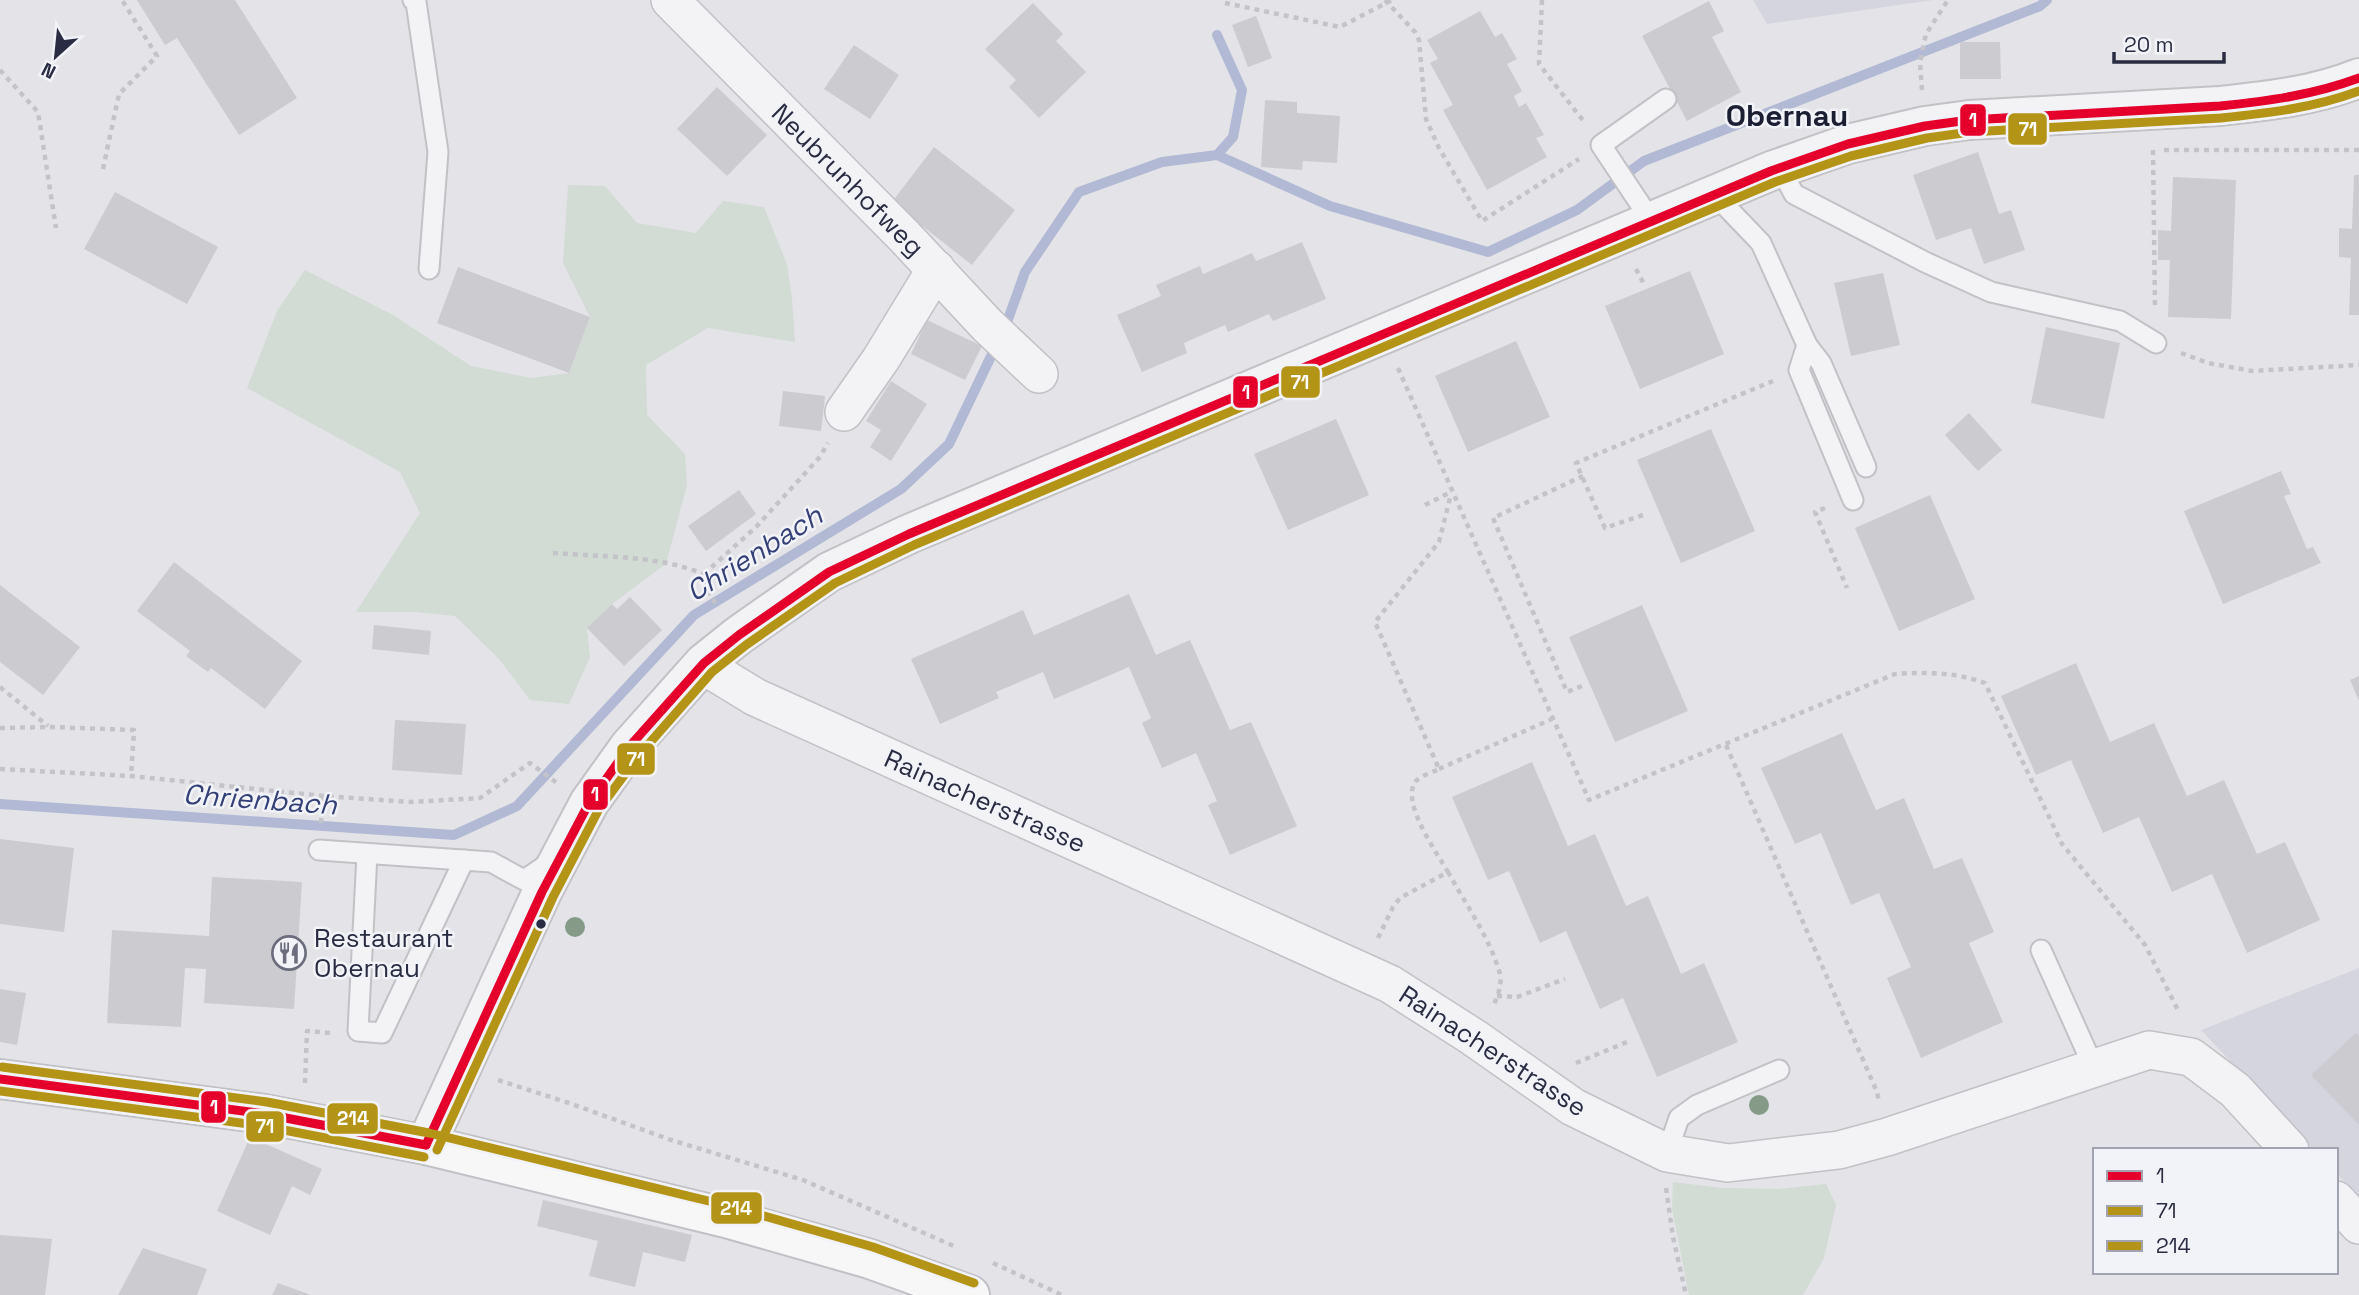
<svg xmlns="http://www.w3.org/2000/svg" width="2359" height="1295" viewBox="0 0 2359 1295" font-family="'Space Grotesk',sans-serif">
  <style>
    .built { fill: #d4d5dd }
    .green { fill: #d2dbd4 }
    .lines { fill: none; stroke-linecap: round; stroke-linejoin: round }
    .stream { stroke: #b2b9d4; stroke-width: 10 }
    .building { fill: #cbcbd0 }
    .service-casing { stroke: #c1c1c6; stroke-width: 23 }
    .minor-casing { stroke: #c1c1c6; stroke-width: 40 }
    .tertiary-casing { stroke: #c1c1c6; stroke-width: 42 }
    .primary-casing { stroke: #c0c1c6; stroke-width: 42 }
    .path { stroke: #c3c3c9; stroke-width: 4.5; stroke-dasharray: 5 5; stroke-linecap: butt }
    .service { stroke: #f3f3f6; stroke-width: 19 }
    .minor { stroke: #f3f3f6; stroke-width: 37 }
    .tertiary { stroke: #f3f3f6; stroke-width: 38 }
    .primary { stroke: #f7f7f7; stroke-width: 38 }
    .bus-1-casing { stroke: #f2f3f8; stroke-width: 14 }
    .bus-2-casing { stroke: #f2f3f8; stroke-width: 14 }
    .bus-3-casing { stroke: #f2f3f8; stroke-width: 14 }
    .bus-1 { stroke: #e4002b; stroke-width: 9 }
    .bus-2 { stroke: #b49417; stroke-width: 9 }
    .bus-3 { stroke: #b49417; stroke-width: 9 }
    .tree { fill: #859b88 }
    .bus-dot { fill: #2a2c43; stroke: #f2f3f8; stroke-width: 2.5 }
    .labels { text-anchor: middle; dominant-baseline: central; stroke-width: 5; stroke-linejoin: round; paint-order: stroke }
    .street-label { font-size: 26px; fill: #2a2c43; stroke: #f2f3f8 }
    .poi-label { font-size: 26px; fill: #2a2c43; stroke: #f2f3f8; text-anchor: start }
    .water-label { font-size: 28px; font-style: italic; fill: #334077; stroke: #f2f3f8 }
    .quarter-label { font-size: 30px; font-weight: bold; fill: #1c1e34; stroke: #f2f3f8 }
    .line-badge { stroke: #f2f3f8; stroke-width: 2.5 }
    .badge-label { font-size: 19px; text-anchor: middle; font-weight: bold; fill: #fff }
  </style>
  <rect width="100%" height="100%" fill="#e4e4e8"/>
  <g class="built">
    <path d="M1753,0H1933L1767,24Z"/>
    <path d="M2359,968V1197L2336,1173V1150H2314L2201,1030Z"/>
  </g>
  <g class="green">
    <path d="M568,185L605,186L637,223L696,233L723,201L764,207L787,264L792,298L795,342L708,328L646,365L647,415L685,454L687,485L666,564L612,604L587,628L590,657L569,704L530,700L499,659L455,616L416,612H356L420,513L400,472L247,388L277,311L305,270L393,315L471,366L531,378L569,373L590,317L563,263Z"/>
    <path d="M1673,1182L1722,1188L1777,1189L1826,1184L1836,1205L1824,1258L1803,1295H1689L1672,1209Z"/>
  </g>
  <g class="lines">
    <g class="stream">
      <path d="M1217,155L1330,206L1488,252L1577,210L1644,161L2040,6L2047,0"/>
      <path d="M0,804L454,835L517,806L694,615L901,489L949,444L1006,325L1025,272L1079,192L1162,162L1217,155L1233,137L1242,90L1217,35"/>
    </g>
  </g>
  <g class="building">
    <path d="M137,0H235L297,98L239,135L177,38L165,45Z"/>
    <path d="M1709,1L1724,31L1712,37L1741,92L1687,121L1642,36Z"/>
    <path d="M1033,3L1063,34L1056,41L1086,72L1039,118L1009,87L1016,80L985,49Z"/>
    <path d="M1480,11L1495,37L1502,33L1517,59L1507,64L1522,91L1514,96L1519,107L1526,103L1544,135L1536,138L1547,157L1487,190L1443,110L1453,105L1430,63L1438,59L1427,40Z"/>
    <path d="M1256,16L1272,58L1248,67L1232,25Z"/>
    <path d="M1960,42H2000L2001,79H1960Z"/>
    <path d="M854,45L899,75L870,119L824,89Z"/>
    <path d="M717,87L767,135L727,176L677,129Z"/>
    <path d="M1265,100L1297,102V113L1340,116L1337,163L1303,161L1302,170L1261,167Z"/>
    <path d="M934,147L1015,210L972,265L892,202Z"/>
    <path d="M1978,152L1999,214L2011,210L2025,250L1984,264L1971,228L1936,240L1913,175Z"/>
    <path d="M2354,175H2359V315H2349L2351,258L2339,257V228L2352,229Z"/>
    <path d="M2173,177L2236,180L2231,319L2168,317L2170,260H2158V230L2171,231Z"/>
    <path d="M115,192L218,247L187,304L84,249Z"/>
    <path d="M1302,242L1326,299L1273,321L1269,314L1228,332L1225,325L1184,343L1187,353L1142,372L1117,315L1161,296L1156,285L1200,266L1203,274L1252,253L1256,261Z"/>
    <path d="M458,267L590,317L569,373L437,323Z"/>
    <path d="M1690,271L1724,354L1640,389L1605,306Z"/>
    <path d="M1883,273L1900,345L1851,356L1834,283Z"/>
    <path d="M927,320L982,346L965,380L911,354Z"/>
    <path d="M2046,327L2120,343L2104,419L2031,403Z"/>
    <path d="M1516,341L1550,417L1468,452L1435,376Z"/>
    <path d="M891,381L927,404L891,461L870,447L881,430L866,421Z"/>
    <path d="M783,391L825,396L821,431L779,426Z"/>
    <path d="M1969,413L2002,450L1978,471L1945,435Z"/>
    <path d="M1336,419L1369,495L1288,530L1254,454Z"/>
    <path d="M1711,429L1755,531L1681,563L1637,460Z"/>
    <path d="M2281,471L2291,494L2284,496L2307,549L2313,547L2321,563L2223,604L2184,511Z"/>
    <path d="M739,490L756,514L706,551L688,526Z"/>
    <path d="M1930,495L1975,599L1899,631L1855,528Z"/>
    <path d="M174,562L302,661L265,709L211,668L208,672L186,656L190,651L137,611Z"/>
    <path d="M0,585L80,647L43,695L0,662Z"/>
    <path d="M1129,594L1156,655L1190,640L1230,730L1251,722L1297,826L1230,855L1208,805L1217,801L1196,753L1162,768L1142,723L1151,718L1129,667L1054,699L1043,672L996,692L999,698L940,724L911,659L1023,610L1034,635Z"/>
    <path d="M630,597L662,630L624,666L587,628L612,604L617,609Z"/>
    <path d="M1642,605L1688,711L1615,742L1569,637Z"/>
    <path d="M374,625L431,631L429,655L372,649Z"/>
    <path d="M2076,663L2110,742L2154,723L2187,796L2224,780L2257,854L2285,842L2320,920L2247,953L2212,874L2172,892L2139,817L2103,833L2071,760L2036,775L2001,696Z"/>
    <path d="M2359,676V701L2350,680Z"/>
    <path d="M395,720L466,724L462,775L392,770Z"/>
    <path d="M1842,733L1876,810L1904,798L1934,869L1962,858L1994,932L1969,943L2003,1022L1921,1058L1887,978L1911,967L1879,893L1851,905L1821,833L1795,844L1761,768Z"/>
    <path d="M1532,762L1568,846L1595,834L1626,906L1648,896L1681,974L1704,963L1738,1042L1657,1077L1623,998L1600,1009L1566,931L1540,943L1509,871L1488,880L1452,797Z"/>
    <path d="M0,839L74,848L64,932L0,924Z"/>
    <path d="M212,877L302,882L294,1009L204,1003L206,969L185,968L181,1027L107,1023L112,930L209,936Z"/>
    <path d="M0,989L26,993L17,1045L0,1042Z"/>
    <path d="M2356,1033L2359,1036V1125L2311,1075Z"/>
    <path d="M250,1137L322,1169L310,1195L292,1186L270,1235L217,1211Z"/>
    <path d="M543,1200L692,1235L685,1262L643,1252L635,1287L589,1276L598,1241L537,1226Z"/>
    <path d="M0,1235L52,1239L45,1295H0Z"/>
    <path d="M143,1248L207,1269L197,1295H118Z"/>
    <path d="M278,1283L311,1295H272Z"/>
  </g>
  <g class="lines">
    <g class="service-casing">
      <g id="service">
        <path d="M413,0L416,2L438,152L429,269"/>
        <path d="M1780,168L1794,194L1925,262L1991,292L2120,321L2156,343"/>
        <path d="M1715,195L1761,243L1807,345L1799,370L1853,500"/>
        <path d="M1652,222L1601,145L1666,99"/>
        <path d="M1807,345L1821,363L1866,467"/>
        <path d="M319,850L491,862L524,880L549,863"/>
        <path d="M367,854L358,1031L382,1033L464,860"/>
        <path d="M2041,950L2094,1068"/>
        <path d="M1667,1153L1679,1118L1697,1105L1779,1070"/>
      </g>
    </g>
    <g class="minor-casing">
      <g id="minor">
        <path d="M670,0L905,237L987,325L1039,374"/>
        <path d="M844,412L881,359L936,269"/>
        <path d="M704,663L719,675L755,697L1390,984L1473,1037L1573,1107L1667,1153L1728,1163L1839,1150L1887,1137L2149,1050L2191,1057L2235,1090L2290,1150"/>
        <path d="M2336,1200L2359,1225"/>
      </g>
    </g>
    <g class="tertiary-casing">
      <path id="tertiary" d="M426,1145L542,892L589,803L629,747L704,663L739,635L829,572L909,534L1771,171L1848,144L1925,126L1969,120L2220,106C2267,101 2315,96 2359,78"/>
    </g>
    <g class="primary-casing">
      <path id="primary" d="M0,1079L265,1114L426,1145L726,1218L870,1259L970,1295"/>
    </g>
    <g class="path">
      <path d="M1385,0L1415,32L1419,40L1426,119L1439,148L1482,221L1579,159"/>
      <path d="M1542,0L1539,64L1585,123"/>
      <path d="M1225,3L1340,27L1392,0"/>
      <path d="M0,70L38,112L56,228"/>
      <path d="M1922,90L1920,63L1926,34L1948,0"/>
      <path d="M2153,150L2155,309"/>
      <path d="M2164,150H2359"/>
      <path d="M103,169L119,94L157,56L122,0"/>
      <path d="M1636,269L1645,286"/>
      <path d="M2181,353L2208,363L2252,371L2359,365"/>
      <path d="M1398,368L1589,800L1895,674C1926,672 1955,672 1985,683L2062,844L2145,945L2179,1012"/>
      <path d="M1425,505L1451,492"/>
      <path d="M1825,508L1815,512L1847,588"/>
      <path d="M1643,515L1605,528L1576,463L1773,381"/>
      <path d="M553,553C603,557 657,555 704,574L709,592L717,606"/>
      <path d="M704,574L756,527L819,458L828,443"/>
      <path d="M1582,686L1567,692L1493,518L1583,476"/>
      <path d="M0,687L48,726"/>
      <path d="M0,728L50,727L134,730L131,776"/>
      <path d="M1726,745L1877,1092L1879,1102"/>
      <path d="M0,769L131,776L323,796L411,802L480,798L530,763L557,783"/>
      <path d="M1439,769L1552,719"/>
      <path d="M321,823L323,796"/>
      <path d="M1448,872C1465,903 1491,940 1500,974C1502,985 1498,996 1493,1006"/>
      <path d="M1378,938L1393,907L1400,898L1448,872C1437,853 1401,803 1415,782C1420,776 1431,773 1439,769L1375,622L1439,542L1451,494"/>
      <path d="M1497,996L1517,997L1565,979"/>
      <path d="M1576,1063L1627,1042"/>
      <path d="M498,1080L569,1103L671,1140L803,1180L956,1247"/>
      <path d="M305,1083L307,1031L331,1033"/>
      <path d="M1666,1188L1673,1237L1686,1295"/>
      <path d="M993,1263L1062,1295"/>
    </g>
    <use href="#service" class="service"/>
    <use href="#minor" class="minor"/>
    <use href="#tertiary" class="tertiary"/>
    <use href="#primary" class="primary"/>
    <g class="bus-1-casing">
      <g id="bus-1">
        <path d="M0,1079L265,1114L426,1145"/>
        <path d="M426,1145L542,892L589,803L629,747L704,663L739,635L829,572L909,534L1771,171L1848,144L1925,126L1969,120L2220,106C2268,101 2314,95 2359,78"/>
      </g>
    </g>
    <g class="bus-2-casing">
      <g id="bus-2">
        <path d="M0,1091L263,1126L424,1157"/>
        <path d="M437,1150L553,897L599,809L639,755L712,672L746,645L835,583L914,545L1775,182L1851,156L1927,138L1970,132L2221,118C2268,113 2314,108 2359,91"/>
      </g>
    </g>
    <g class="bus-3-casing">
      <path id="bus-3" d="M2,1067L267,1102L429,1133L729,1206L873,1247L974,1283"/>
    </g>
    <use href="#bus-1" class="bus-1"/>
    <use href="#bus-2" class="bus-2"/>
    <use href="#bus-3" class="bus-3"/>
  </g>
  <g class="tree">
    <circle cx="575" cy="927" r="10"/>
    <circle cx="1759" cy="1105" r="10"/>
  </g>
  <defs>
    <g id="restaurant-ring" transform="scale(1.75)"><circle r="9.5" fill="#f2f3f8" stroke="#6b6c7d" stroke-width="1.5"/><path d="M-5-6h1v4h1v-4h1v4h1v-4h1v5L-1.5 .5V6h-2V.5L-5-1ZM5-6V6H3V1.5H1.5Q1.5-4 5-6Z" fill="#6b6c7d"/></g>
  </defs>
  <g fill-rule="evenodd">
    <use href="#restaurant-ring" x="289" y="953"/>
  </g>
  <circle class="bus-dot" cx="541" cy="924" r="6"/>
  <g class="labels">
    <g class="street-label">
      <text transform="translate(848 180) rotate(45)">Neubrunhofweg</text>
      <text transform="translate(985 801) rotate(24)">Rainacherstrasse</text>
      <text transform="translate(1493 1051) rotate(33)">Rainacherstrasse</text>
    </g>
    <g class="poi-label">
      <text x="314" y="938">Restaurant<tspan x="314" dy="30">Obernau</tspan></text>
    </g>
    <g class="water-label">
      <text transform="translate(754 553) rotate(-32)">Chrienbach</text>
      <text transform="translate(260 799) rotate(4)">Chrienbach</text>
    </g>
    <g class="quarter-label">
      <text x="1787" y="115">Obernau</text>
    </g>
  </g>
  <g class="line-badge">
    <rect x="1959" y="103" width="28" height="34" rx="7" fill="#e4002b"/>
    <rect x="2007" y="112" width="41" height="34" rx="7" fill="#b49417"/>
    <rect x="1280" y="365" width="41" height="34" rx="7" fill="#b49417"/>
    <rect x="1232" y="375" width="27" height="34" rx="7" fill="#e4002b"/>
    <rect x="616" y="742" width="40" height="34" rx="7" fill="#b49417"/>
    <rect x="582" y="778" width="27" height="33" rx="7" fill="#e4002b"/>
    <rect x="200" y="1090" width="27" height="34" rx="7" fill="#e4002b"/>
    <rect x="326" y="1102" width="53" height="33" rx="7" fill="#b49417"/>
    <rect x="245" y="1110" width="40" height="33" rx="7" fill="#b49417"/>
    <rect x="710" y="1191" width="53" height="34" rx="7" fill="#b49417"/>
  </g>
  <g class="badge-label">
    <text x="1973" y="127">1</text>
    <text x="2028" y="136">71</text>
    <text x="1300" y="389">71</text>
    <text x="1246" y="399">1</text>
    <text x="636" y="766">71</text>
    <text x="595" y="801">1</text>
    <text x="214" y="1114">1</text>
    <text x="353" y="1125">214</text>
    <text x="265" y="1133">71</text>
    <text x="736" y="1215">214</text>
  </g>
  <rect x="2093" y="1148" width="245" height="126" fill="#f2f3f8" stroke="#a2a3b0" stroke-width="2"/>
  <rect x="2107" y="1171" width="35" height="10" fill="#e4002b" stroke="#a2a3b0" stroke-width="2"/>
  <text x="2156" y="1183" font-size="21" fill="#2a2c43">1</text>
  <rect x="2107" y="1206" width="35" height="10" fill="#b49417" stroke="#a2a3b0" stroke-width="2"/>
  <text x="2156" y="1218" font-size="21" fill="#2a2c43">71</text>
  <rect x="2107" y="1241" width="35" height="10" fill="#b49417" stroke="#a2a3b0" stroke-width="2"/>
  <text x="2156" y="1253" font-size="21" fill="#2a2c43">214</text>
  <g transform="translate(56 56) rotate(207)" stroke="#f2f3f8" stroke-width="5" paint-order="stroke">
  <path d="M0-5L12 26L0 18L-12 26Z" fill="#2a2c43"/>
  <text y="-10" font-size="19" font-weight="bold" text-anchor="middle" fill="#2a2c43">N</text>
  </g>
  <path d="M2114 52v10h110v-10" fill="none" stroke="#2a2c43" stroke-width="3.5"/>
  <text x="2124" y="52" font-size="21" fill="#2a2c43" stroke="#f2f3f8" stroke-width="5" paint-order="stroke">20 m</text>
</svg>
